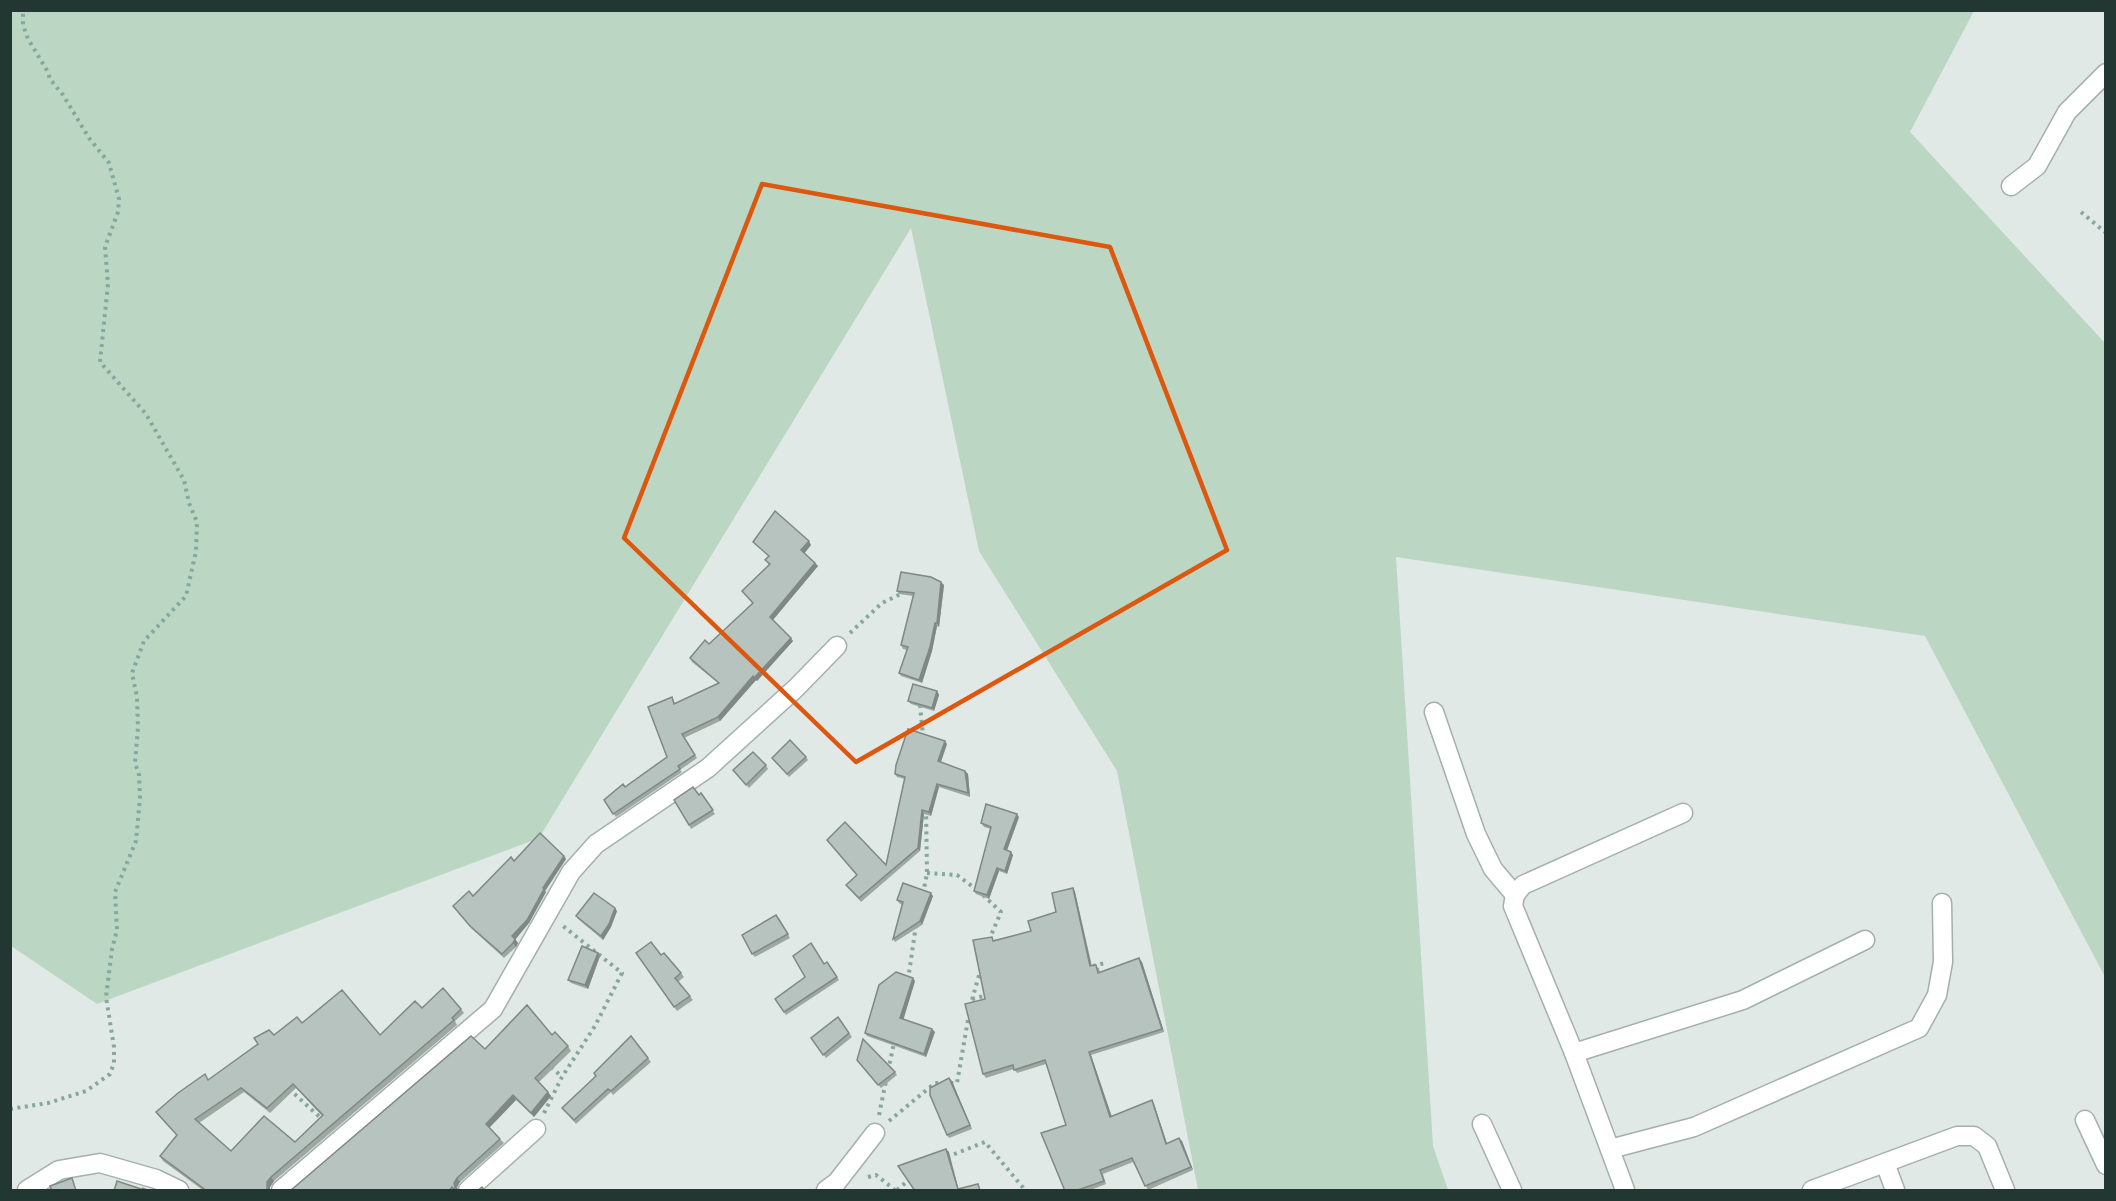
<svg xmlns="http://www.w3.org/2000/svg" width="2116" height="1201" viewBox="0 0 2116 1201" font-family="'Varela Round',sans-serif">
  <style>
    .green { fill: #bbd7c3 }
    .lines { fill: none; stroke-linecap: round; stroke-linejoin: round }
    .minor-casing { stroke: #a4b0ac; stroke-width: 21 }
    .path { stroke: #84a89e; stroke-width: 4; stroke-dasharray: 3 4.5; stroke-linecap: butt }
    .minor { stroke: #fff; stroke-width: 18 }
    .wall { fill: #9da8a3; fill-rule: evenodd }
    .shaded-wall { fill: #7f8885 }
    .building { fill: #b6c3be; stroke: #7f8885; stroke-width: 1.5; fill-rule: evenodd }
    .marked { fill: none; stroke: #de570e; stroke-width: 4.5; stroke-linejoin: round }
  </style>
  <rect width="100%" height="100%" fill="#e0e9e5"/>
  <path class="green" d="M10,11H1974L1910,132L2105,343V977L1925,636L1396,557L1433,1146L1448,1190H1198L1117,771L979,551L911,228L539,838L97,1004L11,946Z"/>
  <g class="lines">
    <g class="minor-casing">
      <g id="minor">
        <path d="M2011,186L2037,166L2067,112L2106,73"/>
        <path d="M1434,712L1476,834L1493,869L1515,895"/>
        <path d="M1574,1053L1743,1000L1865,940"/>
        <path d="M2085,1120L2106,1165"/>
        <path d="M1482,1124L1512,1190"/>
        <path d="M1610,1149L1694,1127L1919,1028L1937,995L1943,962L1942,903"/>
        <path d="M1885,1163L1895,1190"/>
        <path d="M27,1190L59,1170L100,1163L156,1179L179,1190"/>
        <path d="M281,1190L493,1009L571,872L596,844L708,768L796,688L837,646"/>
        <path d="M468,1190L536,1129"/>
        <path d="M826,1190L837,1182L875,1133"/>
        <path d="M1625,1190L1574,1053L1513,906L1515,895L1523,885L1683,813"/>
        <path d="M1812,1190L1957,1136H1974L1987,1146L2005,1190"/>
      </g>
    </g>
    <g class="path">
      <path d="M2081,212L2106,233"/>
      <path d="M850,633L882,603L903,593"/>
      <path d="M920,705L923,736"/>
      <path d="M927,873L957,875L977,890"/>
      <path d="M923,894L927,873L926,809"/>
      <path d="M983,895L1001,912L989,940"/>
      <path d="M1093,966L1105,963"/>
      <path d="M908,980L916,925"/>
      <path d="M972,999L988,995"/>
      <path d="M970,1007L981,968"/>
      <path d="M551,1067L562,1077"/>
      <path d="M888,1071L894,1043"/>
      <path d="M289,1089L323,1120"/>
      <path d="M10,1109L48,1103L86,1091L110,1074L114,1063V1047L106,997L112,949L117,930L115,892L136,841L140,798L139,775L135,763L138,728L137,697L132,673L144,641L186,596L196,551L197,522L189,503L184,480L146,414L100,362L108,284L105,247L118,212L119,199L109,163L89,138L63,95L50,79L48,72L28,39L23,25V10"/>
      <path d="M544,1113L562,1077L595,1026L622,973L563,926"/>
      <path d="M879,1115L886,1081"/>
      <path d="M889,1121L935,1083H957L969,1014"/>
      <path d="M947,1157L985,1142L1025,1190"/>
      <path d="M868,1177L876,1175L895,1190"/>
      <path d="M897,1190L911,1178"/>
    </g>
    <use href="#minor" class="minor"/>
  </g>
  <g class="wall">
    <path d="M753,542L811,545L804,553L818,566L773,620L793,641L757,681L756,680L720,721L684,738L697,758L680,770L682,772L616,817L604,800L625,787L667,757L672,697L675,703L718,683L692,662L690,658L709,644L753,603L742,591L769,565L765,560L768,556L756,545Z"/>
    <path d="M944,585L939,627L937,626L932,651L922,683L901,676L899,673L907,650L903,649L901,645L913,596L899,594L897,591Z"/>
    <path d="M937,691L939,695L934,711L911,704L908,701Z"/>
    <path d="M947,744L941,762L965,771L968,774L970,797L939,787L931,816L924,814L920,851L861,902L846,885L857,875L827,840L886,865L905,779L897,777L895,774Z"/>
    <path d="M806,757L808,760L789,777L772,758Z"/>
    <path d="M766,765L768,769L749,788L736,773Z"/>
    <path d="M701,793L715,814L691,829L689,825L699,795Z"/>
    <path d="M1019,817L1007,850L1013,855L1007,874L999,871L989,899L976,894L974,891L991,829L984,827L981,823Z"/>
    <path d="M564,856L566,859L545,891L546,892L529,923L515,939L518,943L516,947L504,958L472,929L453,906L473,896L514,861Z"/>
    <path d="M1073,888L1075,892L1092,966L1099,968L1100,972L1142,962L1164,1032L1091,1055L1111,1116L1154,1104L1167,1143L1182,1141L1193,1170L1148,1190L1133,1162L1103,1174L1106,1184L1088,1191H1065L1066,1125L1046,1064L1017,1073L1014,1069L986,1078L983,1074L985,999L994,940L1031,931L1056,912Z"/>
    <path d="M933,896L922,925L895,942L893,939L902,905L899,903L897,900Z"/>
    <path d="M617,911L611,927L603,940L578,919L576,916Z"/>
    <path d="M779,918L790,938L755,957L752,954Z"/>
    <path d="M598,953L600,956L588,989L571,983L568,980Z"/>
    <path d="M636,953L661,955L681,973L684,977L678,982L693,1000L677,1011Z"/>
    <path d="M827,962L839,980L786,1015L775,999Z"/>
    <path d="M915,981L903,1019L935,1032L926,1057L867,1036L865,1033Z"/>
    <path d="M461,1009L464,1013L455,1021L457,1025L274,1181L270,1187V1191H204L163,1161L160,1156L177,1136L156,1112L208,1080L274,1035L302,1023L380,1035ZM296,1088L322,1116L295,1142L231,1151L199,1123L244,1092L270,1113Z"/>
    <path d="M838,1017L852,1037L826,1058L811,1038Z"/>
    <path d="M552,1035L568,1046L571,1051L539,1082L551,1096L534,1117L516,1100L489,1128L504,1143L460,1182L457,1187L458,1191H290L485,1049Z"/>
    <path d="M631,1036L651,1062L613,1095L611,1092L576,1124L562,1108L596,1076Z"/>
    <path d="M857,1060L895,1072L897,1075L881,1088Z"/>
    <path d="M952,1081L972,1129L949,1138L947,1135Z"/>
  </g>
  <g class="shaded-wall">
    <path d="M809,541L811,545L804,554L801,550Z"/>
    <path d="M815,563L818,566L772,621L770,617Z"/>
    <path d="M941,582L944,585L939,627L937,623Z"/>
    <path d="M935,623L937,626L932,651L922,683L919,680Z"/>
    <path d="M791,638L793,641L757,681L754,678Z"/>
    <path d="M753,676L756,680L720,721L718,717Z"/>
    <path d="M937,691L939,695L934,711L932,708Z"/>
    <path d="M945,741L947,744L940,764L938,761Z"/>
    <path d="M965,771L968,774L970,797L968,793Z"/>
    <path d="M937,784L939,787L931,816L929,812Z"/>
    <path d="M922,810L924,814L920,851L918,848Z"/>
    <path d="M1017,814L1019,817L1006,853L1004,849Z"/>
    <path d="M1011,852L1013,855L1007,874L1005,871Z"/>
    <path d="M564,856L566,859L545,891L546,892L529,923L515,940L512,936Z"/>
    <path d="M997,868L999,871L989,899L987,895Z"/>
    <path d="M1073,888L1075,892L1092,969L1090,966Z"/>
    <path d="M931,893L933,896L922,925L920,921Z"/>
    <path d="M615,908L617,911L611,927L603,940L601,936Z"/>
    <path d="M515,939L518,943L516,947L513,943Z"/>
    <path d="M598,953L600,956L588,989L585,985Z"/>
    <path d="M1139,958L1142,962L1164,1032L1162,1029Z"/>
    <path d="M913,978L915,981L903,1021L900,1018Z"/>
    <path d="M932,1029L935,1032L926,1057L924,1054Z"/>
    <path d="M1089,1052L1091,1055L1113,1120L1110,1117Z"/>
    <path d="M949,1078L952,1081L972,1129L970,1125Z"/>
    <path d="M548,1092L551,1096L534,1117L531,1113Z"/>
    <path d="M513,1095L516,1100L489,1128L486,1124Z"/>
    <path d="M1152,1100L1154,1104L1168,1147L1166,1144Z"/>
    <path d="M1179,1138L1182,1141L1193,1170L1191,1167Z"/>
    <path d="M946,1149L949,1152L959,1191L958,1189Z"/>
    <path d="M271,1177L274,1181L270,1187V1191H268L267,1188V1182Z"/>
    <path d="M457,1178L460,1182L457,1187L458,1191H456L454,1183Z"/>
  </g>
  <g class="building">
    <path d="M775,511L809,541L801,550L815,563L770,617L791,638L754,678L753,676L718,717L682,734L695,755L678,766L680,769L613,814L604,800L623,784L625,787L667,757L648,707L672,697L674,704L719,683L690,658L705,640L709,644L753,603L742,591L770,564L765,560L769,556L753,542Z"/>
    <path d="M901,572L931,577L941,582L937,623H935L930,647L919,680L899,673L908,647L901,645L914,593L897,591Z"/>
    <path d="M913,684L937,691L932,708L908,701Z"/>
    <path d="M908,729L945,741L938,761L965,771L968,793L937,784L929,812L922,810L918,848L859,898L846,885L857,875L827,840L845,822L886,865L905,777L895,774L896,765Z"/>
    <path d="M790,740L806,757L787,774L772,758Z"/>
    <path d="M753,752L766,765L746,785L733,770Z"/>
    <path d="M693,787L699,795L701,793L713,810L689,825L674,800Z"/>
    <path d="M986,804L1017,814L1004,849L1011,852L1005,871L997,868L987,895L974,891L991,827L981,823Z"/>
    <path d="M540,833L564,856L543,888L544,889L527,920L512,936L515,939L513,943L502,954L470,926L453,906L469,891L473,896L511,857L514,861Z"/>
    <path d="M903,883L931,893L920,921L893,939L903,902L897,900Z"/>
    <path d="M1073,888L1090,966L1096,965L1098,973L1139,958L1162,1029L1089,1052L1110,1117L1152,1100L1166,1144L1179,1138L1191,1167L1145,1186L1132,1158L1100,1170L1104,1181L1075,1191H1065L1041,1133L1066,1125L1045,1060L1014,1070L1013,1065L983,1074L965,1004L985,999L973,940L992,937L993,941L1031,931L1028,921L1056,912L1052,893Z"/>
    <path d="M594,893L615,908L609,924L601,936L576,916Z"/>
    <path d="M776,915L788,934L752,954L742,935Z"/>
    <path d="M651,942L661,955L664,953L681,973L675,978L690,996L674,1007L636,953Z"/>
    <path d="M811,943L824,964L827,962L837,977L784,1012L775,999L805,977L793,956Z"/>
    <path d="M582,946L598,953L585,985L568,980Z"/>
    <path d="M896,972L913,978L900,1018L932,1029L924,1054L865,1033L879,985Z"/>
    <path d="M443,988L461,1009L452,1018L454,1020L271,1177L267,1182V1188L268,1191H207L160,1156L177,1135L156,1112L178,1093L205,1074L208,1080L258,1044L254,1038L269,1030L274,1035L297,1017L302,1023L342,990L380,1035L415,1001L422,1008ZM293,1084L323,1115L295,1142L264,1116L231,1151L195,1119L241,1088L267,1108Z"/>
    <path d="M527,1005L552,1035L555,1032L568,1046L535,1078L548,1092L531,1113L513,1095L486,1124L500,1139L457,1178L454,1183L456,1191L452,1187L449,1191H290L471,1036L485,1049Z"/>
    <path d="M838,1017L849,1033L823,1055L811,1038Z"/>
    <path d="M631,1036L648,1058L611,1091L608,1089L574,1120L562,1108L596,1076L594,1073Z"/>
    <path d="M863,1039L895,1072L878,1085L857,1060Z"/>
    <path d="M949,1078L970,1125L947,1135L930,1095V1088Z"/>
    <path d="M946,1149L958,1189L978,1184L980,1191H915L898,1166Z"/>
    <path d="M72,1178L76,1191H52L50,1186Z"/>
    <path d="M117,1181L144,1190L142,1188L150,1191H114Z"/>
    <path d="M482,1187L485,1191H477Z"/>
  </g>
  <path class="marked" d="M762,184L1110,247L1227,550L856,762L624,538Z"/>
  <rect width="2116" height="1201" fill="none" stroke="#233732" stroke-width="24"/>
</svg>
